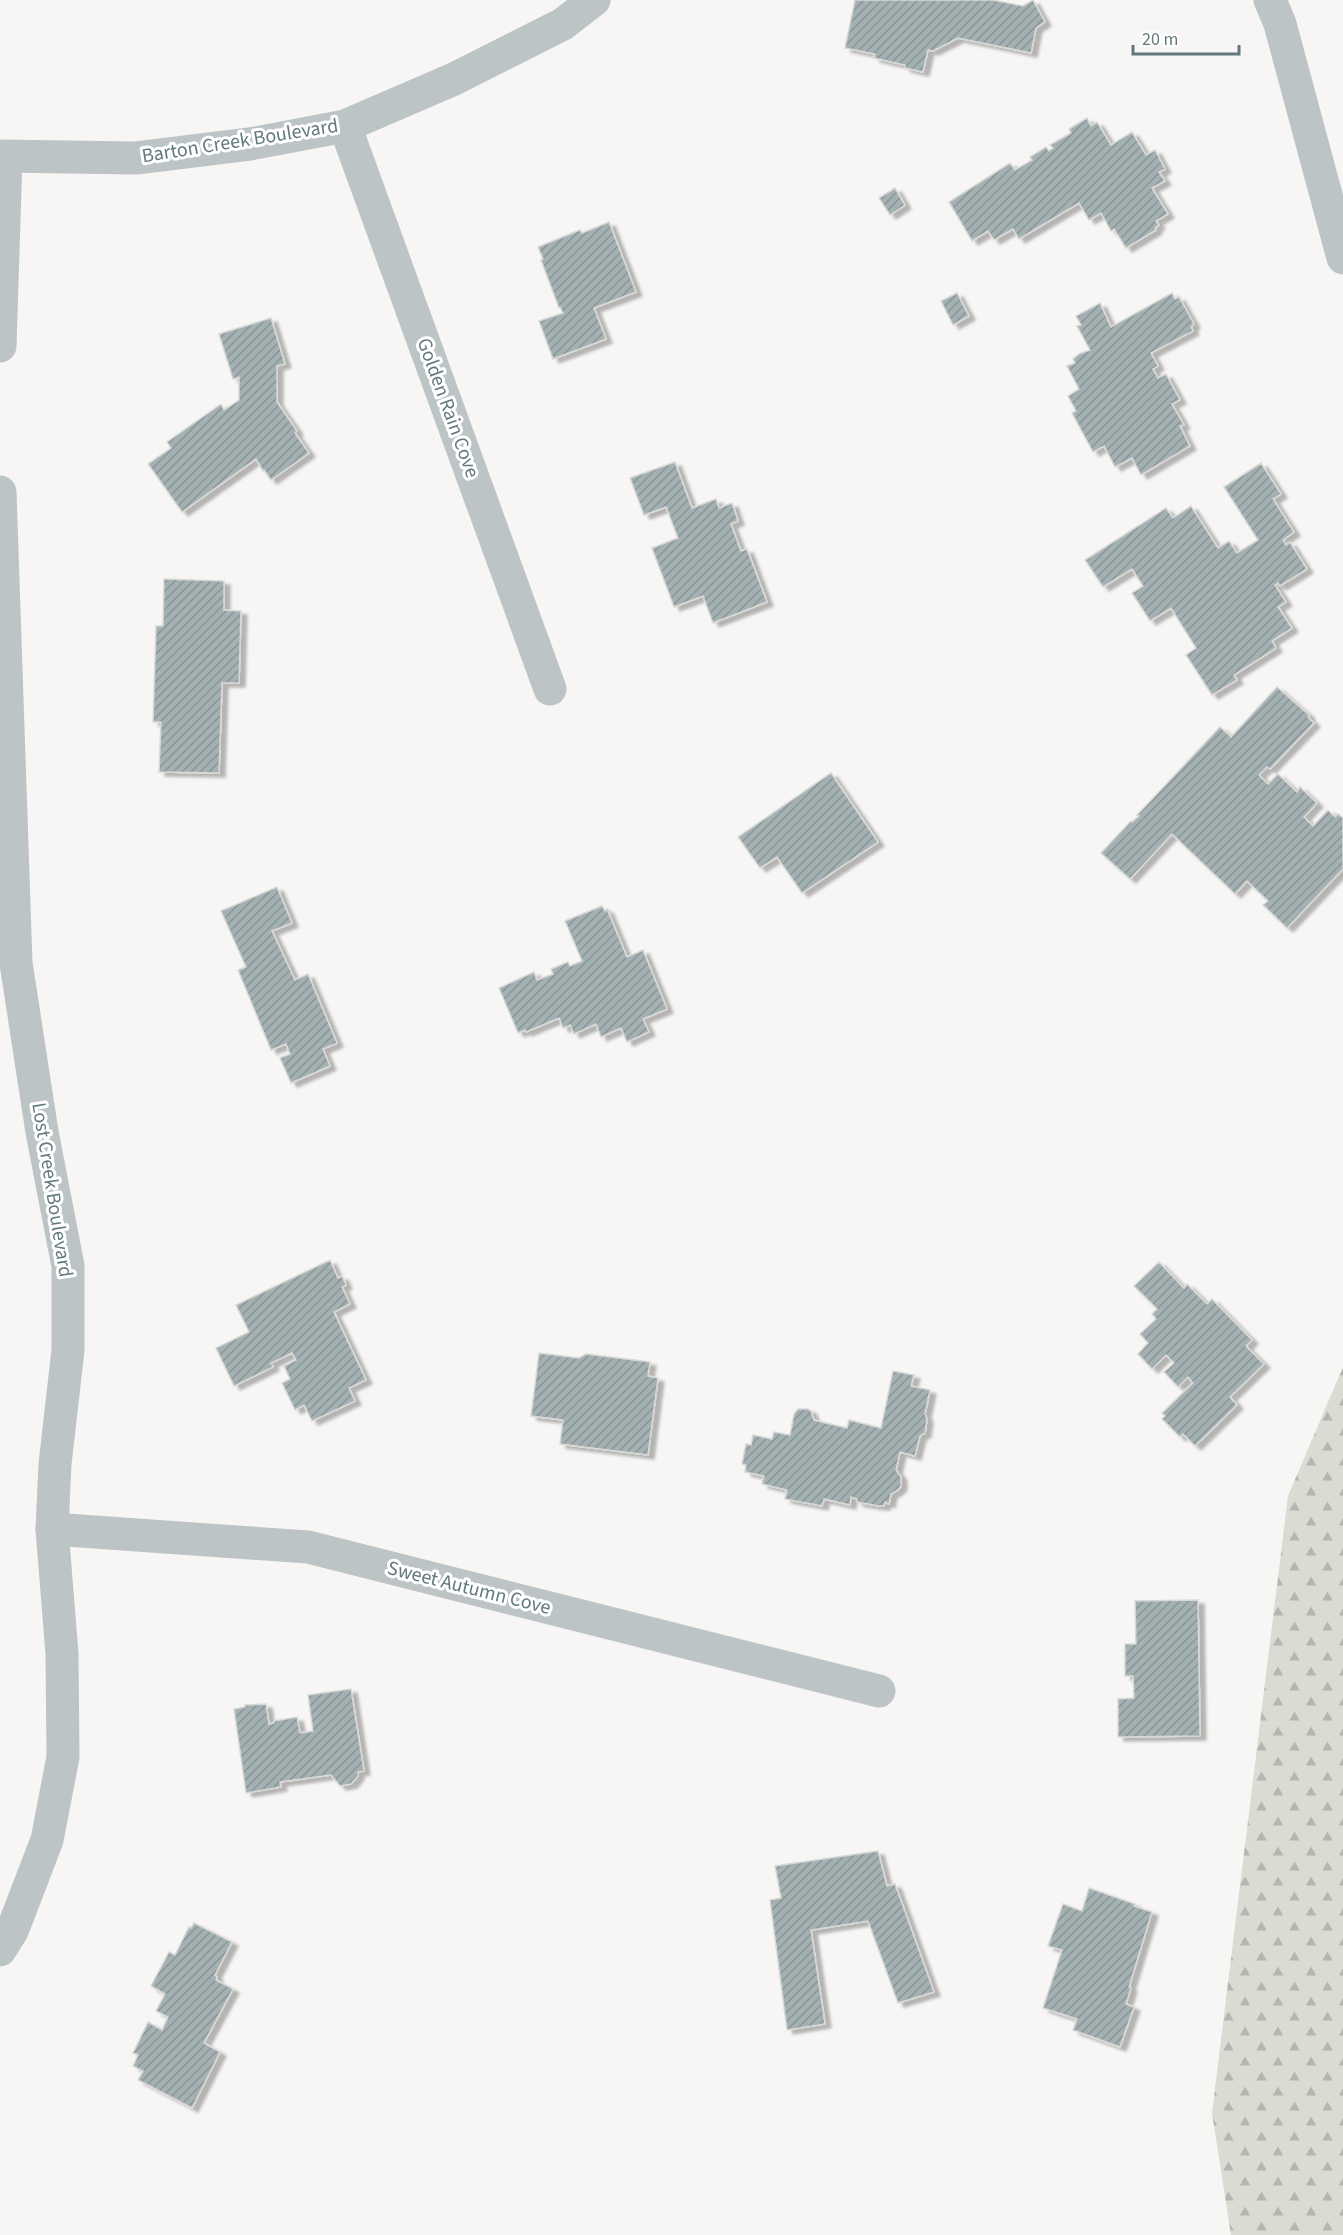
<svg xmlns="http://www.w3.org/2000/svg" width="1343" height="2235" viewBox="0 0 1343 2235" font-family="'Source Sans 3',sans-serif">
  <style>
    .forest { fill: url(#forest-firs) }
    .building { fill: url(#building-hatch); stroke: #d8d8d6; stroke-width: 1.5; filter: url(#shadow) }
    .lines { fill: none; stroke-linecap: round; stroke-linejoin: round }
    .minor { stroke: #bdc4c6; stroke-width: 33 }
    .labels { text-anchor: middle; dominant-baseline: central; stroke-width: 6; stroke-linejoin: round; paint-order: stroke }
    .street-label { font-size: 20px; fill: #62797e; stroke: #fff }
  </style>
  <defs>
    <pattern id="forest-firs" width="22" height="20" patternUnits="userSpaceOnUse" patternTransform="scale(1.5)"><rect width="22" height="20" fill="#d8dcd3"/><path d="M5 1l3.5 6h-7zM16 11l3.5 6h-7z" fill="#b3b7b0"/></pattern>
    <pattern id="building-hatch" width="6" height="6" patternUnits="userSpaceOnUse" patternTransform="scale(1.5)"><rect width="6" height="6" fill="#a4b1b3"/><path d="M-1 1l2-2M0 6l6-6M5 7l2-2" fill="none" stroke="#899597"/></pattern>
    <filter id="shadow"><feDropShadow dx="6" dy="4" stdDeviation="1.5" flood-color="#0004"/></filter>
  </defs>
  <rect width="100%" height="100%" fill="#f7f6f4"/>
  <path class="forest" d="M1343,1367V2235H1231L1212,2113L1288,1496Z"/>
  <g class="building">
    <path d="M855,0H993L1023,6L1033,0L1045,22L1036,28L1031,53L958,38L933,51L928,50L923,72L905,68V65L874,58L875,54L845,48Z"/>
    <path d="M1087,118L1091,126L1097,122L1111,145L1132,132L1146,155L1155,150L1165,169L1159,172L1165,181L1152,188L1168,214L1156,221L1159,225L1155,228L1156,230L1126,248L1114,229L1111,231L1101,213L1089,220L1079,203L1019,239L1013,229L994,240L988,231L972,241L949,202L1010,163L1015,170L1032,160L1030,157L1046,147L1049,151L1053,148L1050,145L1071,133L1069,129Z"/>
    <path d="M895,188L905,205L890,215L879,198Z"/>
    <path d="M609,222L636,292L594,308L606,339L553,359L539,321L563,313L560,307L559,308L541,260L543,259L538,247L580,230L582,233Z"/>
    <path d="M957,293L969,316L953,325L941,301Z"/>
    <path d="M1172,293L1175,299L1179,297L1194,324L1191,327L1193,331L1151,353L1158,366L1153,369L1158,378L1166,374L1180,400L1172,404L1184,425L1180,426L1190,446L1141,475L1132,458L1115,467L1104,446L1093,452L1072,413L1076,411L1068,396L1079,389L1067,366L1075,363L1073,359L1079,354L1090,350L1077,326L1081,325L1076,316L1100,303L1111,327Z"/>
    <path d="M271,318L285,364L277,366V402L297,431L295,433L309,453L271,480L264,470L263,471L256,459L182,512L148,464L171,448L167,442L221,404L224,410L239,400V377L233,379L219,334Z"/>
    <path d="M675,462L692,508L716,499L719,508L732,503L738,521L731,524L741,551L747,549L767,602L713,623L703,596L674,607L652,548L678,538L666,507L644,515L630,478Z"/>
    <path d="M1261,463L1281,494L1273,499L1294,532L1283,540L1286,545L1290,542L1307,569L1280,586L1278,583L1275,585L1286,602L1278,607L1292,628L1272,641L1276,648L1234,675L1237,680L1212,695L1186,655L1196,648L1171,608L1150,621L1132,593L1143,586L1132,569L1103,587L1085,560L1166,508L1173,518L1191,506L1218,548L1229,541L1237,553L1258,540L1224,487Z"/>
    <path d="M164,579L224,581V610L241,611L239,683H222L219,773L159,772L161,722H153L156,626H163Z"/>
    <path d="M1277,687L1309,715L1308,717L1314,723L1270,769L1267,767L1259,775L1268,784L1278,774L1297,792L1300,787L1317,803L1304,817L1313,826L1328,810L1335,817L1338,814L1343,818V869L1287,928L1263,905L1268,901L1247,881L1235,894L1172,834L1130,879L1101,853L1131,821L1132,822L1139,816L1137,815L1220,727L1231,737Z"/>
    <path d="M831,773L878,842L802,893L777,857L760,868L738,837Z"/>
    <path d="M277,887L292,923L272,931L295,980L308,974L337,1043L323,1049L330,1066L291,1083L280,1058L290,1054L286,1044L271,1050L238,970L246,967L221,911Z"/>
    <path d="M602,906L605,911L607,909L627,957L643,950L667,1009L643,1019L649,1032L627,1042L621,1028L601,1037L596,1024L574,1034L570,1025L563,1028L559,1018L526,1032L525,1030L518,1033L499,988L534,972L537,980L553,974L551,969L568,962L570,966L582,961L565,921Z"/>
    <path d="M330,1260L338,1278L342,1276L346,1285L342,1287L350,1304L334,1312L366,1380L349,1388L355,1401L312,1421L304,1405L295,1410L282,1383L290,1379L284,1366L296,1360L292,1353L271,1363L273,1367L234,1386L216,1348L249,1332L236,1305Z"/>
    <path d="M1159,1262L1184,1288L1187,1284L1207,1304L1212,1299L1252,1340L1246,1346L1264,1364L1230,1397L1237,1405L1195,1446L1183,1434L1180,1437L1162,1419L1165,1416L1162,1413L1193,1383L1188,1377L1178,1387L1164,1372L1174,1363L1166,1355L1152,1369L1138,1354L1148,1343L1140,1334L1156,1319L1152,1314L1157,1309L1134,1286Z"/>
    <path d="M539,1353L579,1358L586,1354L650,1362L648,1376L658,1378L648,1455L560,1444L563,1420L531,1416Z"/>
    <path d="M893,1371L914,1375L911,1386L930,1390L925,1414L927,1419L925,1433L920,1436L915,1456L900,1452L896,1470L901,1477V1486L898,1490L891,1494L889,1504L885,1502L884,1506H879L857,1502V1499L851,1497L850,1505L824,1499L822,1506L785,1499L787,1490L762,1484L764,1476L745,1472L746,1465L742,1464L746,1444L751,1445L753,1435L772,1439L774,1432L790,1435L794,1414L798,1409H808L811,1411L814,1420L847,1428L849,1420L881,1428Z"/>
    <path d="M1198,1600L1200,1736L1118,1737V1699L1134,1698L1133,1676H1125V1644H1136L1135,1601Z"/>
    <path d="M351,1689L364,1771L358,1772V1776L351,1784L340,1786L331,1775L280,1782L281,1787L246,1793L234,1709L245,1707V1705L266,1704L269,1724L274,1723V1721L297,1717L300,1733L313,1731L308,1695Z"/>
    <path d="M878,1851L887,1886L895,1884L934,1992L898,2003L868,1921L811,1930L825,2024L787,2030L770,1900L781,1898L775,1866Z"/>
    <path d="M1089,1888L1135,1904L1134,1906L1152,1912L1129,1987L1131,1988L1126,2004L1134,2007L1120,2047L1073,2030L1077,2019L1043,2008L1062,1950L1048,1946L1063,1904L1082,1911Z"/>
    <path d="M194,1923L232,1942L215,1975L217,1977L216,1980L233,1989L204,2043L220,2052L192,2108L138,2080L143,2071L133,2066L138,2055L133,2053L148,2022L162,2030L168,2017L156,2011L165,1994L151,1986L169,1952L175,1955L189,1927L191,1928Z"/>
  </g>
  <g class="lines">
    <g class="minor">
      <path d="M1270,0L1280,24L1343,258"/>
      <path d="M345,126L550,689"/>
      <path d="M0,156L136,158L250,144L345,126L454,79L563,24L594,0"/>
      <path d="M0,346L6,157"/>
      <path d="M0,492L16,963L42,1132L68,1266V1350L55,1464L52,1529L62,1654L63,1757L47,1840L12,1931L0,1950"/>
      <path d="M52,1529L308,1547L879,1691"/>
    </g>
  </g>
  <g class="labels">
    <g class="street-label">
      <text transform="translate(240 141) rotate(-9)">Barton Creek Boulevard</text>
      <text transform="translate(448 408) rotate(70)">Golden Rain Cove</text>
      <text transform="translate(52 1190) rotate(81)">Lost Creek Boulevard</text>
      <text transform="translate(469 1588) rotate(14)">Sweet Autumn Cove</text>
    </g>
  </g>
  <path d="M1133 45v9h106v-9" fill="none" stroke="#62797e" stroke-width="3"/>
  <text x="1142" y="45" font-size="18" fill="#62797e" stroke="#ffffff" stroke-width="4.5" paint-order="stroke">20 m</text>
</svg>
